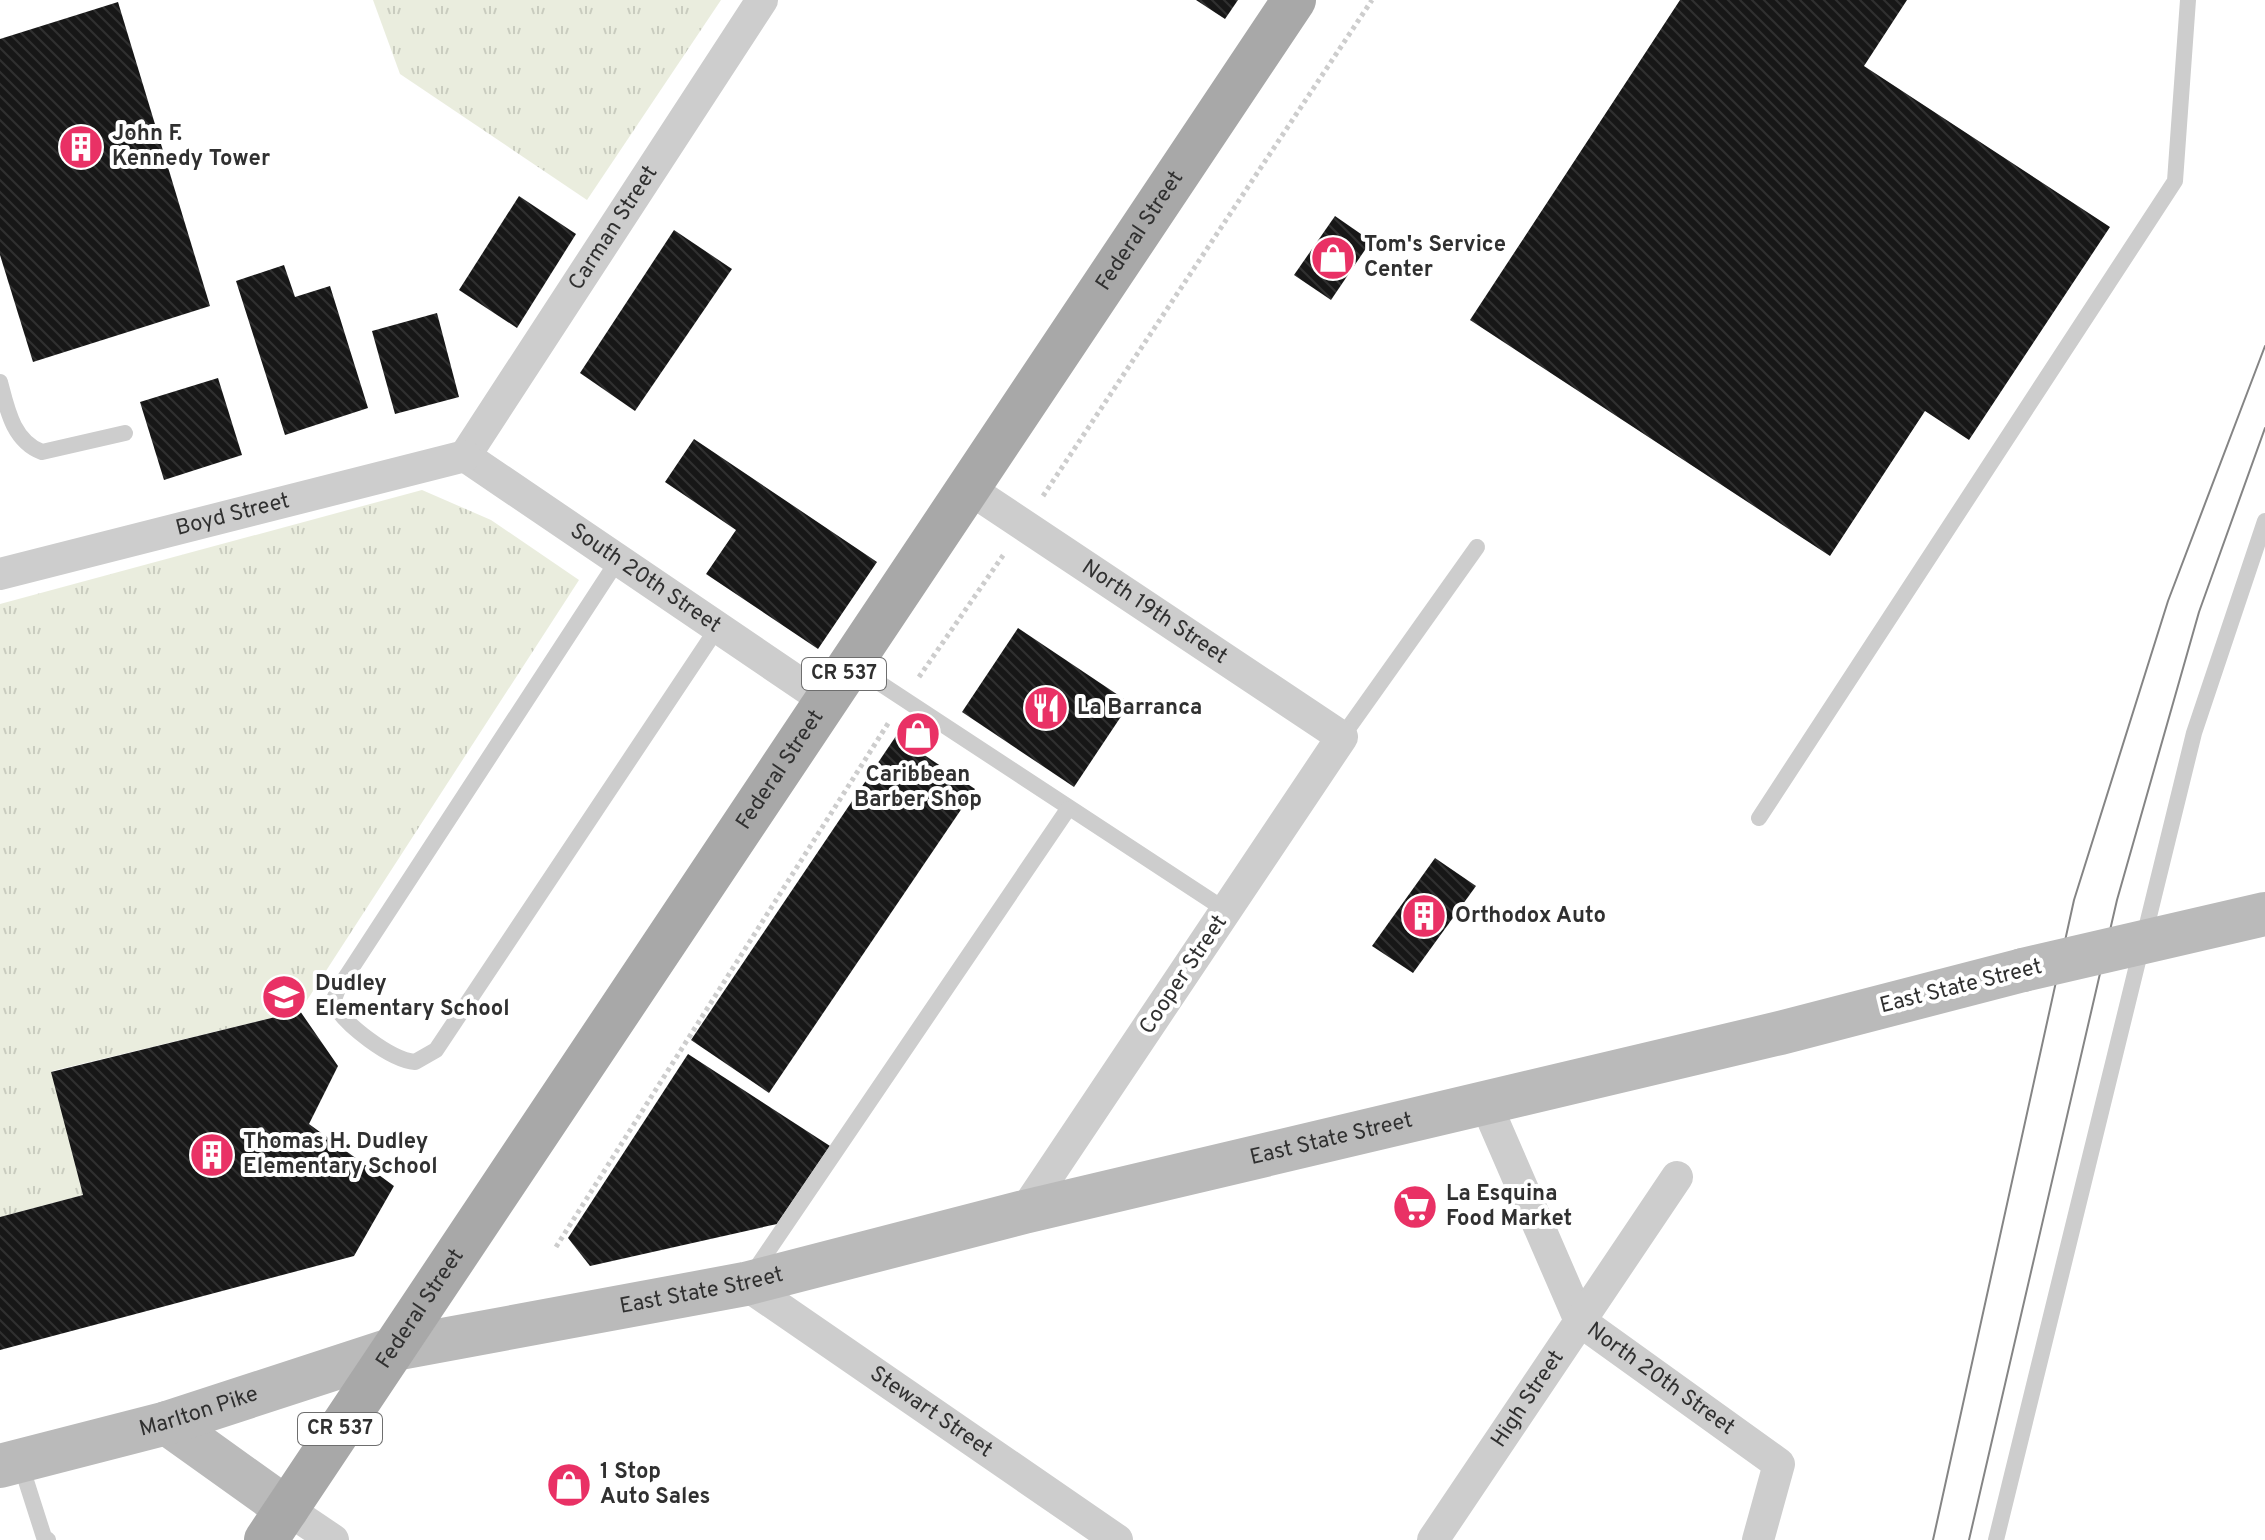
<svg xmlns="http://www.w3.org/2000/svg" width="2265" height="1540" viewBox="0 0 2265 1540" font-family="Overpass,sans-serif">
  <style>
    .grass { fill: url(#grass-tufts) }
    .building { fill: url(#building-back-hatch) }
    .lines { fill: none; stroke-linecap: round; stroke-linejoin: round }
    .path { stroke: #cdcdcd; stroke-width: 5; stroke-dasharray: 4 4; stroke-linecap: butt }
    .service { stroke: #cdcdcd; stroke-width: 16 }
    .minor { stroke: #cdcdcd; stroke-width: 32 }
    .secondary { stroke: #bababa; stroke-width: 44 }
    .primary { stroke: #a8a8a8; stroke-width: 44 }
    .tram { stroke: #858585; stroke-width: 2 }
    .secondary-bridge { stroke: #bababa; stroke-width: 44 }
    .labels { text-anchor: middle; dominant-baseline: central; stroke-width: 8; stroke-linejoin: round; paint-order: stroke }
    .shield { fill: #fff; stroke: #6e6e6e; stroke-width: 2 }
    .shield-label { font-size: 20px; font-weight: bold; fill: #303030 }
    .poi-label { font-size: 22px; font-weight: bold; fill: #303030; stroke: #fff; text-anchor: start }
    .street-label { font-size: 22px; fill: #303030; stroke: #fff }
  </style>
  <defs>
    <pattern id="grass-tufts" width="24" height="20" patternUnits="userSpaceOnUse" patternTransform="scale(2)"><rect width="24" height="20" fill="#eaedde"/><path d="M3 7l-1-3M5 7V3M7 7l1-3M15 17l-1-3M17 17v-4M19 17l1-3" fill="none" stroke="#c9ccbf"/></pattern>
    <pattern id="building-back-hatch" width="6" height="6" patternUnits="userSpaceOnUse" patternTransform="scale(2)"><rect width="6" height="6" fill="#171717"/><path d="M-1 5l2 2M0 0l6 6M5-1l2 2" fill="none" stroke="#303030"/></pattern>
  </defs>
  <rect width="100%" height="100%" fill="#fff"/>
  <g class="grass">
    <path d="M373,0H721L587,200L400,74Z"/>
    <path d="M422,490L491,520L579,580L300,1011L52,1071L83,1195L0,1217V604Z"/>
  </g>
  <g class="building">
    <path d="M1196,0H1238L1225,19Z"/>
    <path d="M1680,0H1907L1864,66L2110,227L1969,440L1925,411L1830,556L1470,320Z"/>
    <path d="M118,2L210,306L33,362L0,255V39Z"/>
    <path d="M519,196L576,234L517,328L459,290Z"/>
    <path d="M1335,216L1371,241L1331,300L1294,275Z"/>
    <path d="M674,230L732,269L635,411L580,373Z"/>
    <path d="M284,265L295,297L330,286L368,408L285,435L236,281Z"/>
    <path d="M437,313L459,397L395,414L372,331Z"/>
    <path d="M218,378L242,455L164,480L140,402Z"/>
    <path d="M694,439L877,562L818,649L706,574L736,530L665,482Z"/>
    <path d="M1018,628L1130,703L1074,787L962,712Z"/>
    <path d="M896,736L975,789L769,1093L691,1040Z"/>
    <path d="M1435,858L1476,886L1413,973L1372,946Z"/>
    <path d="M300,1011L338,1066L309,1124L394,1186L354,1256L0,1350V1217L83,1195L51,1072Z"/>
    <path d="M688,1054L830,1146L777,1224L590,1266L568,1238Z"/>
  </g>
  <g class="lines">
    <g class="path">
      <path d="M1043,496L1372,0"/>
      <path d="M919,677L1004,554"/>
      <path d="M556,1247L889,722"/>
    </g>
    <g class="service">
      <path d="M0,382C7,409 13,441 42,452L125,433"/>
      <path d="M618,560L338,989L333,1002C343,1024 391,1060 415,1062L436,1050L718,627"/>
      <path d="M852,665L1227,911"/>
      <path d="M1342,737L1477,547"/>
      <path d="M1759,818L2175,181L2188,0"/>
      <path d="M753,1273L1068,809"/>
      <path d="M20,1462L44,1537L48,1540"/>
      <path d="M1996,1540L2194,733L2265,521"/>
    </g>
    <g class="minor">
      <path id="s1" d="M465,456L762,0"/>
      <path id="s2" d="M465,456L826,701"/>
      <path id="s3" d="M968,488L1342,737L1024,1212"/>
      <path id="s4" d="M0,574L465,456"/>
      <path id="s5" d="M1485,1102L1580,1321L1779,1464L1758,1540"/>
      <path id="s6" d="M745,1284L1117,1540"/>
      <path d="M287,1509L333,1540"/>
      <path id="s7" d="M1433,1540L1677,1177"/>
    </g>
    <g class="secondary">
      <path d="M167,1423L287,1509"/>
      <path id="s8" d="M0,1466L167,1423L394,1349L745,1284L1024,1212L1780,1033L2023,970"/>
    </g>
    <path class="primary" id="s9" d="M266,1540L1294,0"/>
    <g class="tram">
      <path d="M1933,1540L2074,900L2168,601L2265,346"/>
      <path d="M1969,1540L2117,900L2199,612L2265,428"/>
    </g>
    <path class="secondary-bridge" d="M2023,970L2265,914"/>
  </g>
  <defs>
    <g id="building-disc" transform="scale(2.3)"><circle r="9.5" fill="#e93165" stroke="#fff"/><path d="M-4-6H4V6H1V3H-1V6H-4ZM-2.5-4.3h1.7v1.8h-1.7ZM.8-4.3h1.7v1.8H.8ZM-2.5-1h1.7V.8h-1.7ZM.8-1h1.7V.8H.8Z" fill="#fff"/></g>
    <g id="shop-disc" transform="scale(2.3)"><circle r="9.5" fill="#e93165" stroke="#fff"/><path d="M-5-2.5h2.3a2.7 3.5 0 0 1 5.4 0H5L5.5 6h-11ZM-1.5-2.5h3a1.5 2.3 0 0 0-3 0Z" fill="#fff"/></g>
    <g id="restaurant-disc" transform="scale(2.3)"><circle r="9.5" fill="#e93165" stroke="#fff"/><path d="M-5-6h1v4h1v-4h1v4h1v-4h1v5L-1.5 .5V6h-2V.5L-5-1ZM5-6V6H3V1.5H1.5Q1.5-4 5-6Z" fill="#fff"/></g>
    <g id="school-disc" transform="scale(2.3)"><circle r="9.5" fill="#e93165" stroke="#fff"/><path d="M0-5L7-2L0 1L-7-2ZM-4 1L0 2.5L4 1V4Q0 6-4 4Z" fill="#fff"/></g>
    <g id="supermarket-disc" transform="scale(2.3)"><circle r="9.5" fill="#e93165" stroke="#fff"/><path d="M-6-5.5h2.5l.6 2H6L4.5 2H-2.5L-4.4-4H-6ZM-1.5 3.2a1.3 1.3 0 1 0 .1 0ZM3 3.2a1.3 1.3 0 1 0 .1 0Z" fill="#fff"/></g>
  </defs>
  <g fill-rule="evenodd">
    <use href="#building-disc" x="81" y="147"/>
    <use href="#shop-disc" x="1333" y="258"/>
    <use href="#restaurant-disc" x="1046" y="708"/>
    <use href="#shop-disc" x="918" y="734"/>
    <use href="#building-disc" x="1424" y="916"/>
    <use href="#school-disc" x="284" y="997"/>
    <use href="#building-disc" x="212" y="1155"/>
    <use href="#supermarket-disc" x="1415" y="1207"/>
    <use href="#shop-disc" x="569" y="1485"/>
  </g>
  <g class="labels">
    <g class="shield">
      <rect x="802" y="658" width="84" height="32" rx="6"/>
      <rect x="298" y="1413" width="84" height="32" rx="6"/>
    </g>
    <g class="shield-label">
      <text x="844" y="674">CR 537</text>
      <text x="340" y="1429">CR 537</text>
    </g>
    <g class="poi-label">
      <text x="112" y="134">John F.<tspan x="112" dy="25">Kennedy Tower</tspan></text>
      <text x="1364" y="245">Tom's Service<tspan x="1364" dy="25">Center</tspan></text>
      <text x="1077" y="708">La Barranca</text>
      <text x="918" y="775" text-anchor="middle">Caribbean<tspan x="918" dy="25">Barber Shop</tspan></text>
      <text x="1455" y="916">Orthodox Auto</text>
      <text x="315" y="984">Dudley<tspan x="315" dy="25">Elementary School</tspan></text>
      <text x="243" y="1142">Thomas H. Dudley<tspan x="243" dy="25">Elementary School</tspan></text>
      <text x="1446" y="1194">La Esquina<tspan x="1446" dy="25">Food Market</tspan></text>
      <text x="600" y="1472">1 Stop<tspan x="600" dy="25">Auto Sales</tspan></text>
    </g>
    <g class="street-label">
      <text stroke="none"><textPath href="#s1" startOffset="272">Carman Street</textPath></text>
      <text stroke="none"><textPath href="#s9" startOffset="1574">Federal Street</textPath></text>
      <text stroke="none"><textPath href="#s4" startOffset="240">Boyd Street</textPath></text>
      <text stroke="none"><textPath href="#s2" startOffset="218">South 20th Street</textPath></text>
      <text stroke="none"><textPath href="#s3" startOffset="224">North 19th Street</textPath></text>
      <text stroke="none"><textPath href="#s9" startOffset="926">Federal Street</textPath></text>
      <text transform="translate(1184 975) rotate(-56)">Cooper Street</text>
      <text transform="translate(1961 987) rotate(-14)">East State Street</text>
      <text stroke="none"><textPath href="#s8" startOffset="1372">East State Street</textPath></text>
      <text stroke="none"><textPath href="#s8" startOffset="724">East State Street</textPath></text>
      <text stroke="none"><textPath href="#s9" startOffset="278">Federal Street</textPath></text>
      <text stroke="none"><textPath href="#s5" startOffset="338">North 20th Street</textPath></text>
      <text stroke="none"><textPath href="#s7" startOffset="170">High Street</textPath></text>
      <text stroke="none"><textPath href="#s8" startOffset="206">Marlton Pike</textPath></text>
      <text stroke="none"><textPath href="#s6" startOffset="226">Stewart Street</textPath></text>
    </g>
  </g>
</svg>
